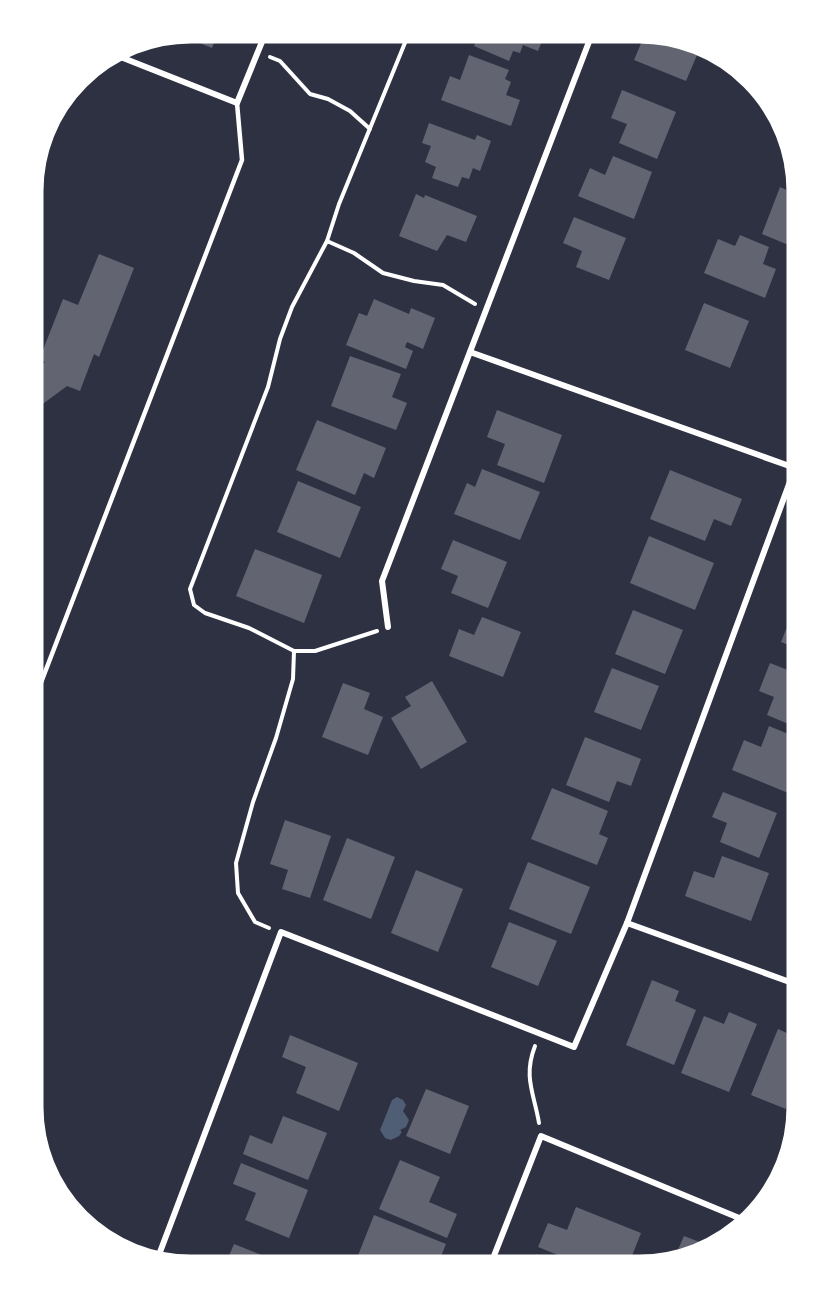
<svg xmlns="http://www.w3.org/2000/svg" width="830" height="1298" viewBox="0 0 830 1298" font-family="'Playfair Display',serif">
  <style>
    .water { fill: #4f5d75 }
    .building { fill: #626471 }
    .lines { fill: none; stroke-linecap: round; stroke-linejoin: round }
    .path { stroke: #fff; stroke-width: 4 }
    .service { stroke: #fff; stroke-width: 4.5 }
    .minor { stroke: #fff; stroke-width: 6 }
    .rim { fill: none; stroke: #fff; stroke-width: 3 }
  </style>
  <rect width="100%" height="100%" fill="#2d3142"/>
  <path class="water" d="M397,1097L403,1100L406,1105L403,1111L409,1120L406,1127L400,1130L402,1132L399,1136L391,1140L385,1138L380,1130L392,1100Z"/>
  <g class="building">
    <path d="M191,32H218L212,48L178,34Z"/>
    <path d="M479,33L545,34L538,51L523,45L520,53L513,51L509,61L474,46Z"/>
    <path d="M645,34H651L667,41L670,35L700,48L686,81L634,60Z"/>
    <path d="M469,55L509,70L505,79L511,82L506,95L520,100L511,126L441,100L450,76L460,80Z"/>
    <path d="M622,90L676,112L657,159L619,143L627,124L611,118Z"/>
    <path d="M429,123L475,140L477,135L491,141L480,171L473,168L469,179L462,177L458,187L432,178L436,167L425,162L431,146L422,143Z"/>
    <path d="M790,151L795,172L784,168Z"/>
    <path d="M613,156L652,172L634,219L578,196L590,168L605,175Z"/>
    <path d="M780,187L798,195V249L762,234Z"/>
    <path d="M416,194L424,198L425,195L477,216L466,242L447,235L437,251L399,236Z"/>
    <path d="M574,217L626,238L609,280L576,267L582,251L563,243Z"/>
    <path d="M740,235L769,247L763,264L776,269L765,298L704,273L718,239L735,246Z"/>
    <path d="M99,254L134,268L99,357L94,354L80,391L67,386L32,412L33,372L45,362L39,360L63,299L78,305Z"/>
    <path d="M374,299L409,314L411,308L435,318L423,349L407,342L405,347L413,351L406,369L346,345L359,313L367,316Z"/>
    <path d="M704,303L749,321L730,368L685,350Z"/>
    <path d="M350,356L401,374L392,397L407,403L396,430L331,406Z"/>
    <path d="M497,410L562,435L544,483L497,465L505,444L487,437Z"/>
    <path d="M317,420L386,448L374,478L364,473L355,495L296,470Z"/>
    <path d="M482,469L540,492L520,540L454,514L467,483L475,487Z"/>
    <path d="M670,470L742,499L731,526L714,519L705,541L650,519Z"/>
    <path d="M298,481L361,507L340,558L277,532Z"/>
    <path d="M649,536L714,563L695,610L630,583Z"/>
    <path d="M453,540L507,562L488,608L451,593L458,576L441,569Z"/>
    <path d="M255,549L322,575L304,623L236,596Z"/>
    <path d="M633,610L683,630L665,674L615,654Z"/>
    <path d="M793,612L798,614V649L781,642Z"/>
    <path d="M482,617L521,632L503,677L449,656L459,629L474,635Z"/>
    <path d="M770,663L798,674V728L767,715L774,697L759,691Z"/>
    <path d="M612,668L659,686L641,730L594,712Z"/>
    <path d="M432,681L467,742L421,769L391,718L411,706L405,697Z"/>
    <path d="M343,683L370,693L364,709L383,717L368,755L322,737Z"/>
    <path d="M769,726L798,738V797L732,770L744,740L761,747Z"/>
    <path d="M585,737L641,759L631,786L617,781L609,802L566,785Z"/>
    <path d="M552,788L608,811L599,834L608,838L597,865L531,839Z"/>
    <path d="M723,792L777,813L759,858L720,842L727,823L712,817Z"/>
    <path d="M285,820L331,836L310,898L282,889L288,870L270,864Z"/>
    <path d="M347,838L395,857L371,919L323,900Z"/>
    <path d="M722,856L769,873L751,921L685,896L694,871L714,878Z"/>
    <path d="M528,862L590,887L571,934L509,909Z"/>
    <path d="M416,870L463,889L438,952L391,933Z"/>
    <path d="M509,922L557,941L538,986L491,967Z"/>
    <path d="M652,980L679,991L675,1001L696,1010L674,1065L626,1045Z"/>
    <path d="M729,1012L757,1024L729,1092L681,1073L704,1016L724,1024Z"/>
    <path d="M778,1029L798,1038V1096L792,1094L786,1109L751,1095Z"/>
    <path d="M290,1035L358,1063L339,1111L296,1093L306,1067L282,1057Z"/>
    <path d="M426,1089L469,1106L450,1154L406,1136Z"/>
    <path d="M283,1116L327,1133L308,1180L243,1154L250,1135L272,1144Z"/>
    <path d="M400,1160L440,1177L429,1202L457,1214L447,1238L379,1209Z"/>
    <path d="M241,1163L308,1190L289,1238L245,1220L256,1193L233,1184Z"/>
    <path d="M576,1207L641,1233L628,1266H585L538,1247L548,1223L567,1230Z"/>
    <path d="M374,1215L446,1244L437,1266L414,1256L410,1266H361L355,1263Z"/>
    <path d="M684,1236L710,1246L700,1254L674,1259Z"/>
    <path d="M234,1244L277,1261L275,1265H225Z"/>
    <path d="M536,1254L565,1266H531Z"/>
  </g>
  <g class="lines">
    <g class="path">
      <path d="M270,57L280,61L310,94L328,99L350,111L370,129"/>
      <path d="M327,241L339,204L409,33"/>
      <path d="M795,455L796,445L798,438"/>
      <path d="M294,651L249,628L205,613L194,605L190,589L268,387L280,339L292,307L327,241L354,253L383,273L414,281L443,285L475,304"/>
      <path d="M269,928L255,922L238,893L236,863L253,802L276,738L293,679L294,651H315L377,631"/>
      <path d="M535,1046C523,1077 534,1093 539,1123"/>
    </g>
    <path class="service" d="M32,706L242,160L237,103"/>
    <g class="minor">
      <path d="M113,54L237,103L266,32"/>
      <path d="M388,627L382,581L592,34"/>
      <path d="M627,923L798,985"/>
      <path d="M157,1260L281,932L574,1047L627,923L795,468L470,352"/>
      <path d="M490,1266L541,1136L744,1220"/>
    </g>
  </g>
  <path d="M0 0H830V1298H0ZM191 42H639A149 149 0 0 1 788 191V1107A149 149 0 0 1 639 1256H191A149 149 0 0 1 42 1107V191A149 149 0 0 1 191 42Z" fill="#fff" fill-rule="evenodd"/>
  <path class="rim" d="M191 42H639A149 149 0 0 1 788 191V1107A149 149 0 0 1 639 1256H191A149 149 0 0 1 42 1107V191A149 149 0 0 1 191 42Z"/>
</svg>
